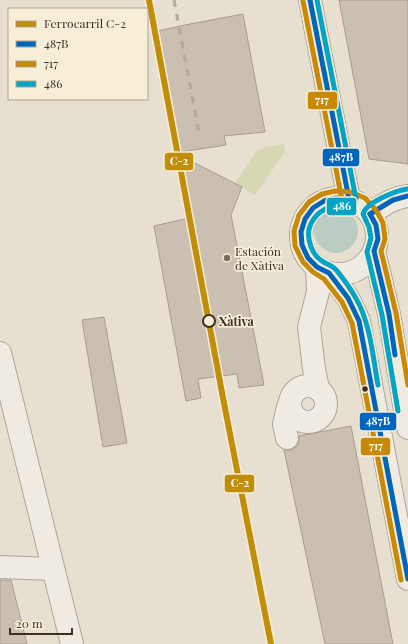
<svg xmlns="http://www.w3.org/2000/svg" width="408" height="644" viewBox="0 0 408 644" font-family="'Playfair Display',serif">
  <style>
    .green { fill: #d6d7b3 }
    .water { fill: #bcccc2 }
    .building { fill: #cbbfb2; stroke: #a89c90 }
    .lines { fill: none; stroke-linecap: round; stroke-linejoin: round }
    .minor-casing { stroke: #ada599; stroke-width: 24 }
    .minor { stroke: #efebe3; stroke-width: 22 }
    .rail { stroke: #afaaa2; stroke-width: 3; stroke-dasharray: 7 7; stroke-linecap: butt }
    .bus-1-casing { stroke: #f7eed8; stroke-width: 8 }
    .bus-2-casing { stroke: #f7eed8; stroke-width: 8 }
    .bus-3-casing { stroke: #f7eed8; stroke-width: 8 }
    .bus-1 { stroke: #0065bd; stroke-width: 5 }
    .bus-2 { stroke: #c88808; stroke-width: 5 }
    .bus-3 { stroke: #03a3c5; stroke-width: 5 }
    .rail-1-casing { stroke: #f7eed8; stroke-width: 9 }
    .rail-1 { stroke: #c18e0a; stroke-width: 6 }
    .poi-dot { fill: #786c5e; stroke: #f7eed8; stroke-width: 1.5 }
    .stop-dot { fill: #f7eed8; stroke: #3d2e20; stroke-width: 2 }
    .bus-dot { fill: #3d2e20; stroke: #f7eed8; stroke-width: 1.5 }
    .labels { text-anchor: middle; dominant-baseline: central; stroke-width: 3.5; stroke-linejoin: round; paint-order: stroke }
    .poi-label { font-size: 12px; fill: #3d2e20; stroke: #f7eed8; text-anchor: start }
    .stop-label { font-size: 12px; font-weight: bold; fill: #3d2e20; stroke: #f7eed8; text-anchor: start }
    .line-badge { stroke: #f7eed8; stroke-width: 1.5 }
    .badge-label { font-size: 11px; text-anchor: middle; font-weight: bold; fill: #fff }
  </style>
  <rect width="100%" height="100%" fill="#e7e0d1"/>
  <path class="green" d="M284,144L285,152L255,195L235,183L258,149Z"/>
  <circle class="water" cx="336" cy="231" r="22"/>
  <g class="building">
    <path d="M339,0H408V164L369,159Z"/>
    <path d="M243,14L265,132L224,136L226,145L180,152L157,31L185,25Z"/>
    <path d="M181,156L242,187L231,215L264,385L239,388L237,374L198,379L201,398L186,401L154,226L193,217Z"/>
    <path d="M104,317L127,443L103,447L82,320Z"/>
    <path d="M351,426L393,644H325L284,450H290L296,447L299,442V436Z"/>
    <path d="M0,580H11L27,644H0Z"/>
  </g>
  <g class="lines">
    <g class="minor-casing">
      <g id="minor">
        <path d="M310,0L340,155L349,199"/>
        <circle cx="339" cy="236" r="38"/>
        <path d="M370,214C384,205 392,198 408,196"/>
        <path d="M374,251L389,314L408,428"/>
        <path d="M317,267L318,292L309,327L314,369L318,389"/>
        <path d="M329,273L348,298L359,321L408,579"/>
        <path d="M0,353L72,644"/>
        <circle cx="308" cy="404" r="18"/>
        <path d="M287,438L284,424L288,407L291,399"/>
        <path d="M0,567L53,569"/>
      </g>
    </g>
    <use href="#minor" class="minor"/>
    <path class="rail" d="M174,0L199,133"/>
    <g class="bus-1-casing">
      <g id="bus-1">
        <path d="M310,0L349,199L336,198L324,201L313,208L305,219L301,232L302,245L308,258L317,267L329,273L348,298L359,321L408,579"/>
        <path d="M370,214L376,225L378,239L374,251L389,314L395,355"/>
        <path d="M370,214L393,200L408,196"/>
      </g>
    </g>
    <g class="bus-2-casing">
      <g id="bus-2">
        <path d="M303,1L342,200"/>
        <path d="M401,580L352,323L342,302L324,279L313,272L303,262L295,246L294,231L299,215L309,202L322,194L335,191L350,192L365,198L376,210L383,223L385,239L381,251L396,313L408,385"/>
      </g>
    </g>
    <g class="bus-3-casing">
      <g id="bus-3">
        <path d="M317,0L356,199C355,202 354,205 351,206C347,207 342,206 338,206C325,206 313,215 309,229C307,240 312,255 322,261C332,267 333,265 341,276C348,285 354,294 359,304C371,329 373,358 378,385"/>
        <path d="M398,411L382,315L367,252L371,238L369,227L363,214C366,202 396,191 407,189"/>
      </g>
    </g>
    <use href="#bus-1" class="bus-1"/>
    <use href="#bus-2" class="bus-2"/>
    <use href="#bus-3" class="bus-3"/>
    <g class="rail-1-casing">
      <path id="rail-1" d="M149,0L223,398L271,644"/>
    </g>
    <use href="#rail-1" class="rail-1"/>
  </g>
  <circle class="poi-dot" cx="227" cy="258" r="4"/>
  <circle class="stop-dot" cx="209" cy="321" r="6"/>
  <circle class="bus-dot" cx="365" cy="389" r="3.5"/>
  <g class="labels">
    <g class="poi-label">
      <text x="235" y="251">Estación<tspan x="235" dy="14">de Xàtiva</tspan></text>
    </g>
    <g class="stop-label">
      <text x="219" y="321">Xàtiva</text>
    </g>
  </g>
  <g class="line-badge">
    <rect x="307" y="91" width="31" height="19" rx="4" fill="#c88808"/>
    <rect x="322" y="148" width="38" height="19" rx="4" fill="#0065bd"/>
    <rect x="164" y="152" width="30" height="19" rx="4" fill="#c18e0a"/>
    <rect x="326" y="197" width="31" height="19" rx="4" fill="#03a3c5"/>
    <rect x="359" y="412" width="38" height="19" rx="4" fill="#0065bd"/>
    <rect x="360" y="437" width="31" height="19" rx="4" fill="#c88808"/>
    <rect x="224" y="474" width="31" height="19" rx="4" fill="#c18e0a"/>
  </g>
  <g class="badge-label">
    <text x="322" y="104">717</text>
    <text x="341" y="161">487B</text>
    <text x="179" y="165">C-2</text>
    <text x="342" y="210">486</text>
    <text x="378" y="425">487B</text>
    <text x="376" y="450">717</text>
    <text x="240" y="487">C-2</text>
  </g>
  <rect x="8" y="8" width="140" height="92" fill="#f7eed8" stroke="#ada18e"/>
  <rect x="16" y="21" width="20" height="6" fill="#c18e0a" stroke="#ada18e"/>
  <text x="44" y="28" font-size="12" fill="#3d2e20">Ferrocarril C-2</text>
  <rect x="16" y="41" width="20" height="6" fill="#0065bd" stroke="#ada18e"/>
  <text x="44" y="48" font-size="12" fill="#3d2e20">487B</text>
  <rect x="16" y="61" width="20" height="6" fill="#c88808" stroke="#ada18e"/>
  <text x="44" y="68" font-size="12" fill="#3d2e20">717</text>
  <rect x="16" y="81" width="20" height="6" fill="#03a3c5" stroke="#ada18e"/>
  <text x="44" y="88" font-size="12" fill="#3d2e20">486</text>
  <path d="M10 628v6h62v-6" fill="none" stroke="#3d2e20" stroke-width="2"/>
  <text x="16" y="628" font-size="12" fill="#3d2e20" stroke="#f7eed8" stroke-width="3" paint-order="stroke">20 m</text>
</svg>
